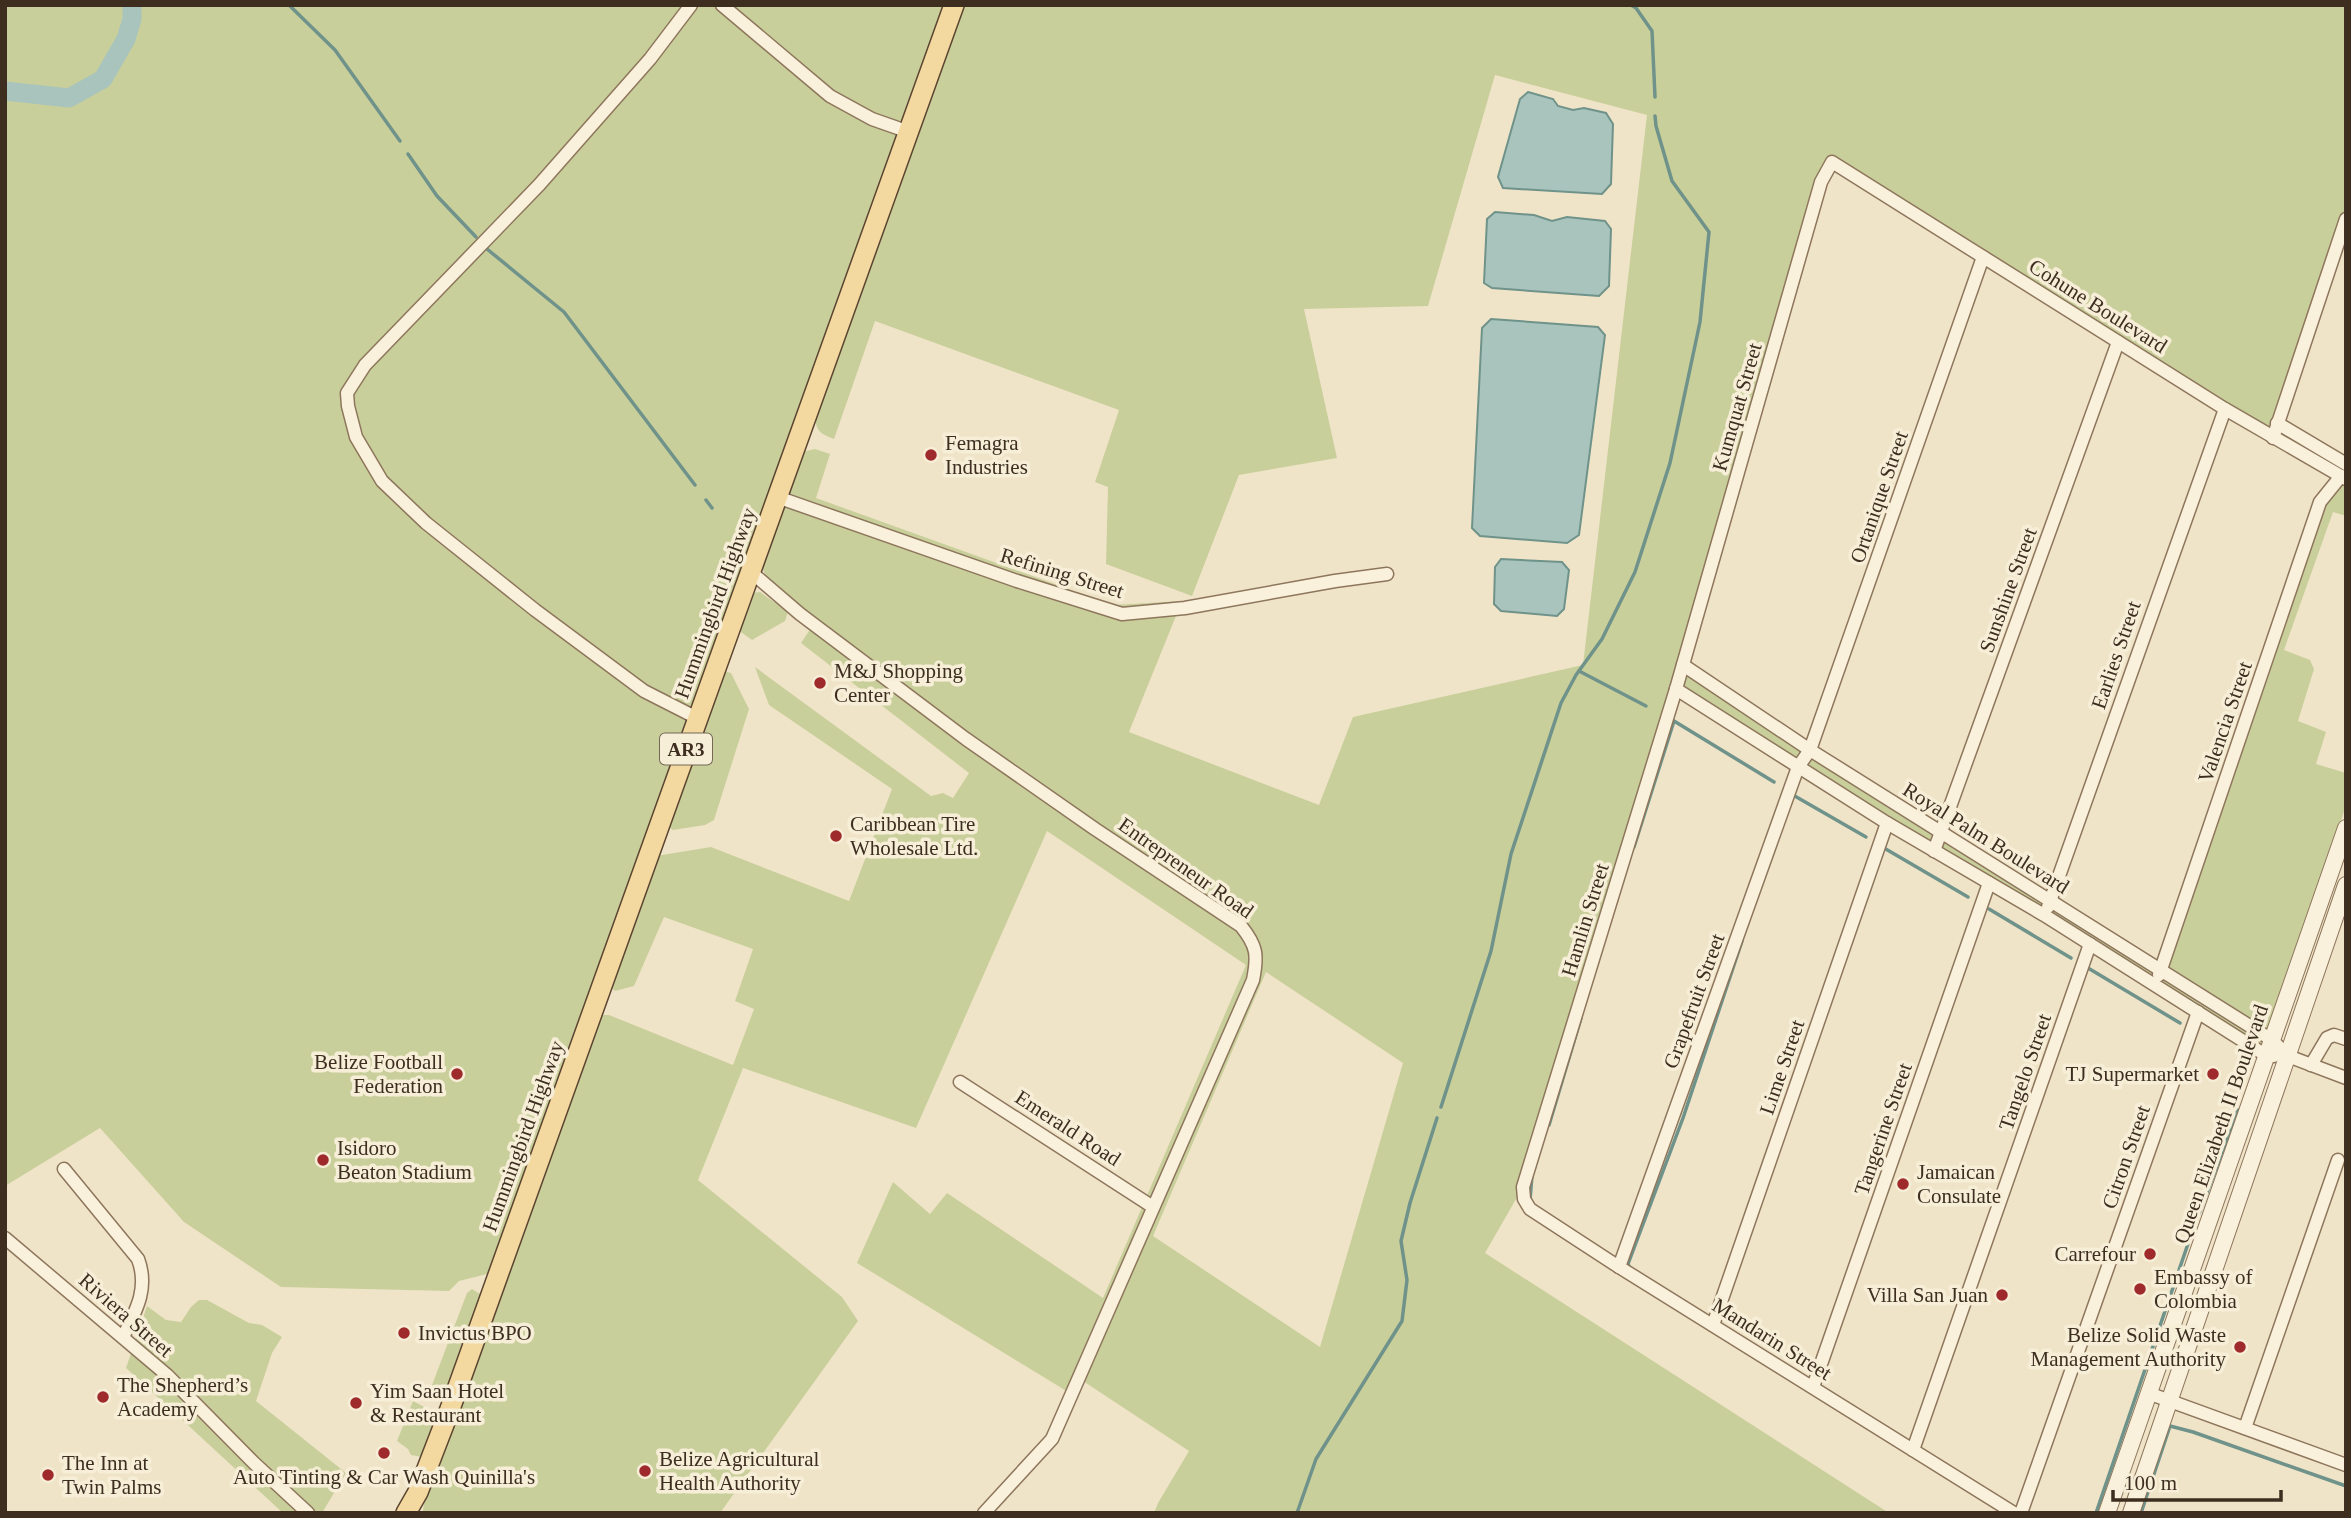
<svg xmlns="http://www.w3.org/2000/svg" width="2351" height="1518" viewBox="0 0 2351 1518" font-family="Georgia,serif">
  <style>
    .green { fill: #c9cf9b; fill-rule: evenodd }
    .water { fill: #a9c4bc; stroke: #6f938a; stroke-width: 2 }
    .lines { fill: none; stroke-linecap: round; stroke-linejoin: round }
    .stream { stroke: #6f938a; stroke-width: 3.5 }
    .river { stroke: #a9c4bc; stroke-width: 19 }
    .minor-casing { stroke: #8d765c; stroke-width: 15 }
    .tertiary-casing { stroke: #8d765c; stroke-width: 18 }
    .primary-casing { stroke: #5b4430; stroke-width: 22 }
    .minor { stroke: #faf1dc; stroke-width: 12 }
    .tertiary { stroke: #faf1dc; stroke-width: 16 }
    .primary { stroke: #f3d9a0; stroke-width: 19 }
    .poi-dot { fill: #9e2a2b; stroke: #f7eed8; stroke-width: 2.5 }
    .labels { text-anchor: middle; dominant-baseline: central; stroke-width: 7; stroke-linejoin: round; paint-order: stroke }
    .shield { fill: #f7eed8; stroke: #756857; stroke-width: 2 }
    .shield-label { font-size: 19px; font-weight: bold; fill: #3d2e20 }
    .street-label { font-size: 21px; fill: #3d2e20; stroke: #f7eed8 }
    .poi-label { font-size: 21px; fill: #3d2e20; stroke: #f7eed8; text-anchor: start }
  </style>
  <rect width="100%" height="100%" fill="#f0e4c8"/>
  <g class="green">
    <path d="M5,5H945L491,1273L459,1281L449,1291L281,1287L184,1222L100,1128L5,1186Z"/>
    <path d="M963,5H2346V219L2273,438L1832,162L1683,665L2160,970L2320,502L2346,479V516L2333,512L2284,650L2310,660L2314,669L2298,721L2326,732L2316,764L2346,773V805L2267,1056L1676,690L1523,1187L1485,1253L1889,1513H1154L1158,1503L1189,1451L1080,1379L1073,1395L857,1263L893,1182L930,1214L947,1193L1103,1298L1246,965L1047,831L916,1128L743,1068L698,1180L842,1297L858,1321L720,1513H423L424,1499L598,1015H609L733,1065L754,1009L735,1001L753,949L664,917L634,986L615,991L609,985L656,856L711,847L849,901L892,789L769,705L755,667L931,796L943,793L953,798L969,773L801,643L817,619L768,580L761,566L802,452L815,449L830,454L816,498L1113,605L1182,601L1129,732L1319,805L1353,717L1583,665L1647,115L1495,75L1428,306L1304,309L1337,458L1239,475L1192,596L1106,564L1108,487L1095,482L1119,410L875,321L834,439C819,433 816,431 815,415ZM1266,972L1403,1063L1320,1347L1153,1236Z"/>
    <path d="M760,592L788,612L785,621L752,640L738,630L751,593Z"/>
    <path d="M723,671L731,673L749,709L714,820L705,825L673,830L667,826Z"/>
    <path d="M472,1289L483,1296L446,1393L435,1392L432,1385L467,1293Z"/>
    <path d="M199,1300H207L249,1323L262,1325L282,1337L272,1353L256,1401L346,1473L322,1513H283L126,1368L147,1306L166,1320L181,1322L191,1307Z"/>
    <path d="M413,1401L430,1410L436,1420L422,1457L411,1455L408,1449L397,1441Z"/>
  </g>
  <g class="water">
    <path d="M1528,92L1553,99L1558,106L1573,110L1584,108L1606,113L1613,124L1611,184L1602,194L1503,188L1498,177L1520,99Z"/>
    <path d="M1495,212L1534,215L1552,221L1567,217L1605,221L1611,229L1609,286L1599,296L1492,288L1484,283L1487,219Z"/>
    <path d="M1491,319L1598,327L1605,335L1579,535L1567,543L1480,536L1472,528L1482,328Z"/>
    <path d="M1501,559L1562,562L1569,570L1564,609L1557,616L1501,611L1494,604L1495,567Z"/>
  </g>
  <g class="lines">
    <g class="stream">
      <path d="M289,5L335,50L400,141"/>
      <path d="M1631,5L1636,8L1652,31L1655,97"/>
      <path d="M408,154L437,196L476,237"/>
      <path d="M487,249L564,312L695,485"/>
      <path d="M706,500L712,508"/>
      <path d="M1579,671L1646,706"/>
      <path d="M1793,795L1866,837"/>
      <path d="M1634,847L1674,721L1774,782"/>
      <path d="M1884,848L1968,897"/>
      <path d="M1989,909L2071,958"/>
      <path d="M2088,968L2180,1023"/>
      <path d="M1441,1107L1491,951L1511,854L1561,703L1576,675L1602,639L1635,572L1670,463L1700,322L1709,232L1672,181L1656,126L1655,116"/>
      <path d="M1549,1125L1581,1018"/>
      <path d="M1530,1200L1532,1175"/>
      <path d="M1631,1270L1628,1264L1683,1118L1742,941"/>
      <path d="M1297,1513L1316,1459L1402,1321L1407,1280L1401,1241L1410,1203L1437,1118"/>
      <path d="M2096,1513L2191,1235L2238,1110"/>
      <path d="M2141,1513L2170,1426L2193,1432L2346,1486"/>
    </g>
    <path class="river" d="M5,91L69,98L103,79L126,39L132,19V5"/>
    <g class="minor-casing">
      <g id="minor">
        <path d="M691,5L650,59L539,185L365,365L347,393L348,406L356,437L382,481L426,523L535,610L644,691L697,718"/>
        <path d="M722,5L830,96L872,119L909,132"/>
        <path d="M2277,423L2346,464"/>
        <path d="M2273,438L2346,219"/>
        <path d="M777,497L1017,581L1122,614L1185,608L1335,581L1387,574"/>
        <path d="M750,571L800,614L966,739L1095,829L1241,926C1257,946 1258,955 1253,980L1052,1439L984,1513"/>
        <path d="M1683,665L1810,750L2272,1040L2288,1056L2346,1078"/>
        <path d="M1676,689L1887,823L2044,915L2267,1056H2274"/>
        <path d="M1934,851L2118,342"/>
        <path d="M2048,907L2225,409"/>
        <path d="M2159,975L2320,502L2341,476"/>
        <path d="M2311,1065L2327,1038L2334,1035L2346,1039"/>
        <path d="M960,1082L1153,1207"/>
        <path d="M64,1169L138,1259C149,1288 136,1311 123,1337"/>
        <path d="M5,1238L167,1375L254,1463L308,1513"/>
        <path d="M1619,1267L1798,767L1810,750L1983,257"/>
        <path d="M1713,1325L1887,823"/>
        <path d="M1813,1387L1989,883"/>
        <path d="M2148,1393L2346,1465"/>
        <path d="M2245,1428L2338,1160"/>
        <path d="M1913,1450L2090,944"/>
        <path d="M2014,1513L1619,1267L1530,1209L1524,1199L1523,1187L1676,689L1821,182L1832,162L2225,409L2346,479"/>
        <path d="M2021,1513L2198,1012"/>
      </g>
    </g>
    <g class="tertiary-casing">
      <g id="tertiary">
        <path d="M2107,1513L2346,828"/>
        <path d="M2131,1513L2346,885"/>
      </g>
    </g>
    <g class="primary-casing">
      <path id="primary" d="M406,1513L418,1492L450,1409L954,5"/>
    </g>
    <use href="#minor" class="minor"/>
    <use href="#tertiary" class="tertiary"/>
    <use href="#primary" class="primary"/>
  </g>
  <g class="poi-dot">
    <circle cx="931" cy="455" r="7"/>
    <circle cx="820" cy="683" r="7"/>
    <circle cx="836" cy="836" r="7"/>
    <circle cx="457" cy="1074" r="7"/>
    <circle cx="2213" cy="1074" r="7"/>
    <circle cx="323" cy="1160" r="7"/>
    <circle cx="1903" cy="1184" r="7"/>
    <circle cx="2150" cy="1254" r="7"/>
    <circle cx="2140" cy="1289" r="7"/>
    <circle cx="2002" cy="1295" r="7"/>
    <circle cx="404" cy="1333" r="7"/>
    <circle cx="2240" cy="1347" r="7"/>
    <circle cx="103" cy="1397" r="7"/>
    <circle cx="356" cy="1403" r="7"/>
    <circle cx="384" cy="1453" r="7"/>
    <circle cx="645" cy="1471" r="7"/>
    <circle cx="48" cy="1475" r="7"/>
  </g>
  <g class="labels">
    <rect class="shield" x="660" y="733.5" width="52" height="31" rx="5"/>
    <g class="shield-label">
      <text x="686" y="749">AR3</text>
    </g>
    <g class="street-label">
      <text transform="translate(2098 306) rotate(32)">Cohune Boulevard</text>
      <text transform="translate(1737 407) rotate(-74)">Kumquat Street</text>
      <text transform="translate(1879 497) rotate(-71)">Ortanique Street</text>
      <text transform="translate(1062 573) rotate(17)">Refining Street</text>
      <text transform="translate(2008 590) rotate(-70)">Sunshine Street</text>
      <text transform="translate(715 603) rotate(-70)">Hummingbird Highway</text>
      <text transform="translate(2116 655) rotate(-71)">Earlies Street</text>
      <text transform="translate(2225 722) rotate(-71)">Valencia Street</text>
      <text transform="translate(1986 838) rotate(32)">Royal Palm Boulevard</text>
      <text transform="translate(1186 868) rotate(35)">Entrepreneur Road</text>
      <text transform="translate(1585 920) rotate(-73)">Hamlin Street</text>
      <text transform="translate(1694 1001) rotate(-70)">Grapefruit Street</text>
      <text transform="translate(1782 1067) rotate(-71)">Lime Street</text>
      <text transform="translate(2025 1072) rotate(-71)">Tangelo Street</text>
      <text transform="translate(2221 1124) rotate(-71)">Queen Elizabeth II Boulevard</text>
      <text transform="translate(1068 1128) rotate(33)">Emerald Road</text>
      <text transform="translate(1883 1129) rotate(-71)">Tangerine Street</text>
      <text transform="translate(523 1136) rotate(-70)">Hummingbird Highway</text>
      <text transform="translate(2126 1157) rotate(-71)">Citron Street</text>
      <text transform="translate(126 1315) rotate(41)">Riviera Street</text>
      <text transform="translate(1772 1339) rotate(32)">Mandarin Street</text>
    </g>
    <g class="poi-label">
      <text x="945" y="443">Femagra<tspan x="945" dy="24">Industries</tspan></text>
      <text x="834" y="671">M&amp;J Shopping<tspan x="834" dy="24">Center</tspan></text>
      <text x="850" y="824">Caribbean Tire<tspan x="850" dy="24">Wholesale Ltd.</tspan></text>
      <text x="443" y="1062" text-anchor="end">Belize Football<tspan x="443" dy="24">Federation</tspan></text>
      <text x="2199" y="1074" text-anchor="end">TJ Supermarket</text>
      <text x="337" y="1148">Isidoro<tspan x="337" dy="24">Beaton Stadium</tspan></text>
      <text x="1917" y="1172">Jamaican<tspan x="1917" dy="24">Consulate</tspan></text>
      <text x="2136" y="1254" text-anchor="end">Carrefour</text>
      <text x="2154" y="1277">Embassy of<tspan x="2154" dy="24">Colombia</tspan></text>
      <text x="1988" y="1295" text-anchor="end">Villa San Juan</text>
      <text x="418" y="1333">Invictus BPO</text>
      <text x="2226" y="1335" text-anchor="end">Belize Solid Waste<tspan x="2226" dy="24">Management Authority</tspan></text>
      <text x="117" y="1385">The Shepherd’s<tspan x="117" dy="24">Academy</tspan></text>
      <text x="370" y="1391">Yim Saan Hotel<tspan x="370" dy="24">&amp; Restaurant</tspan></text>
      <text x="659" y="1459">Belize Agricultural<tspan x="659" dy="24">Health Authority</tspan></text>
      <text x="62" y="1463">The Inn at<tspan x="62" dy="24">Twin Palms</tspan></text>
      <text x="384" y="1477" text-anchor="middle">Auto Tinting &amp; Car Wash Quinilla's</text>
    </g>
  </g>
  <rect width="2351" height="1518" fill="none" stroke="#3d2e20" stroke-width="14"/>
  <path d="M2113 1490v10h168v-10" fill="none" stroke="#3d2e20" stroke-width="3.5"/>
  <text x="2124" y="1490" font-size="21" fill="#3d2e20" stroke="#f7eed8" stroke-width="5" paint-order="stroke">100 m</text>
</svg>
